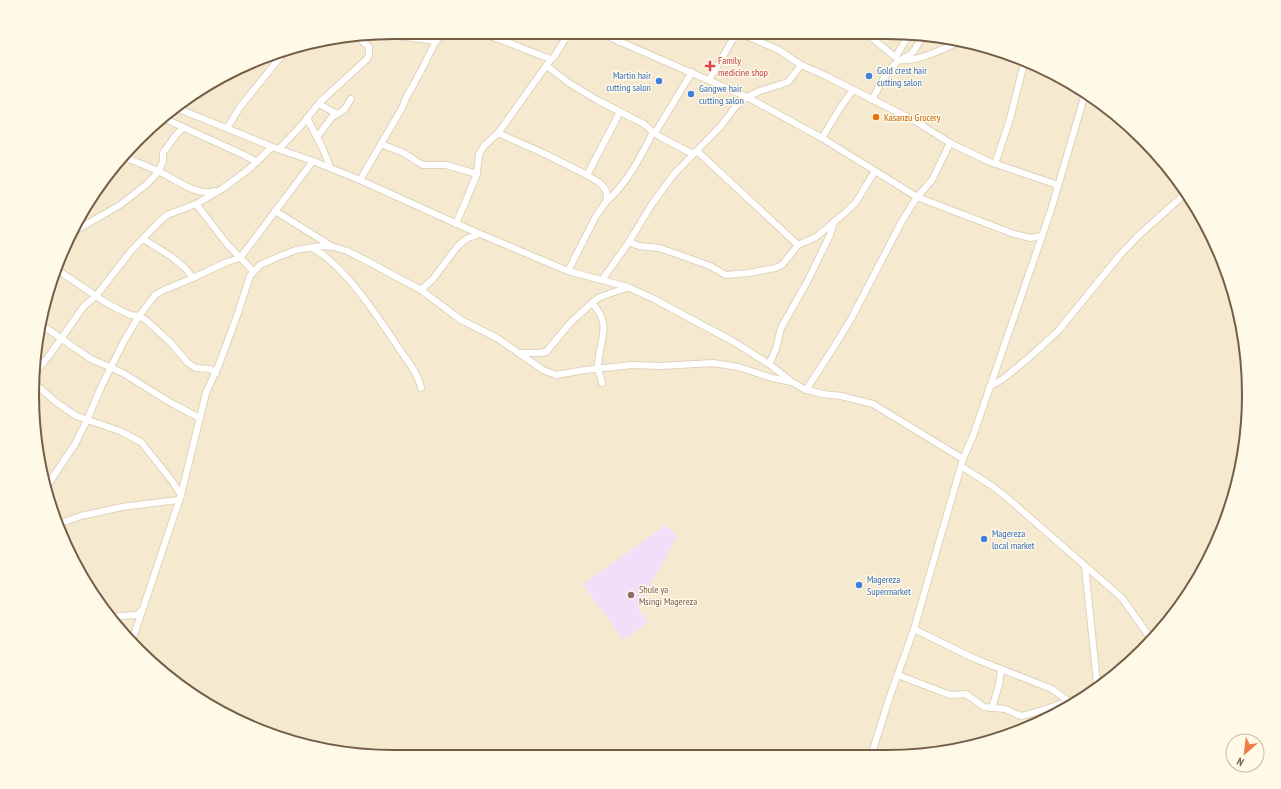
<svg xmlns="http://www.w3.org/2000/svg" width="1281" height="789" viewBox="0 0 1281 789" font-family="'PT Sans Narrow',sans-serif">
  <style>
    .residential { fill: #f5e9cf }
    .education { fill: #f3def9 }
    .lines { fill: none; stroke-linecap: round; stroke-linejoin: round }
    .minor-casing { stroke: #e1d3bc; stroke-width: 8 }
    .minor { stroke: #fff; stroke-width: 6 }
    .health-dot { fill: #e0444e; stroke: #fff9e8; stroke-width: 1.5 }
    .shop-dot { fill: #3f7fe0; stroke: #fff9e8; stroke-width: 1.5 }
    .food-dot { fill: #e8710a; stroke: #fff9e8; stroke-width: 1.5 }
    .education-dot { fill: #8d6e63; stroke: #fff9e8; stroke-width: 1.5 }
    .labels { text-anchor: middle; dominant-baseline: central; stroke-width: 3; stroke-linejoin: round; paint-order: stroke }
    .health-label { font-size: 10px; fill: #be3a42; stroke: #fff9e8; text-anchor: start }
    .shop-label { font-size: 10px; fill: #366cbe; stroke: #fff9e8; text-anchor: start }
    .food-label { font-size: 10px; fill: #c56008; stroke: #fff9e8; text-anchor: start }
    .education-label { font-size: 10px; fill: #785e54; stroke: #fff9e8; text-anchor: start }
    .rim { fill: none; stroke: #755e47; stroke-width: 2 }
  </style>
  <rect width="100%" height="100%" fill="#fdf6e1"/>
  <path class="residential" d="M395,32L934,35L1025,60L1107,107L1159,155L1200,213L1230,278L1246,347L1248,418L1237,488L1212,555L1174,615L1126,667L1068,709L1003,738L910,756L347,754L256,729L174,682L93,596L51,511L32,394L51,278L93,193L174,107L278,51Z"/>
  <path class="education" d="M666,525L677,536L666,557L637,607L648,623L623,640L583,584Z"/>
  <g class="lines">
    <g class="minor-casing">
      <g id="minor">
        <path d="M476,32C502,38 526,51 551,59"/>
        <path d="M600,33L747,97L822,138L917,197L1014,234L1031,238L1041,236"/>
        <path d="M742,34L779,50L801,65L824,75L915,121L950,143L973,154L990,162L1058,185"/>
        <path d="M868,35L899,60C920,62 942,48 961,42"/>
        <path d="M368,36H398L436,41L446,32"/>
        <path d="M619,42L623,33"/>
        <path d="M896,56L909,35"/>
        <path d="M547,66L569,83L597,100L644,124L653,132L662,138L693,154"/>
        <path d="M709,80L736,34"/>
        <path d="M872,100C879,87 885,73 896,63C899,60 902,59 906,57C915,53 918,44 922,35"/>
        <path d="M319,104L337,114"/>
        <path d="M174,107L275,148L313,161L360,180L466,228L568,271L628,287L654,299L734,342L769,364L792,382L804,389L823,394L841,396L873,404L963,459"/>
        <path d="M163,118L244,155L257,162"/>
        <path d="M307,118L323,149L330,167"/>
        <path d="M227,128L240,107L286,50"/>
        <path d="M498,133L543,153L587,175L600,183L606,190L607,197L606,202L596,216L568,271"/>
        <path d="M655,133L692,72"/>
        <path d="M317,137L332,117L344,110L351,99"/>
        <path d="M822,138L840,108L853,90"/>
        <path d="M381,144L404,153L416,161L423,165H446L477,174"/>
        <path d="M279,149L300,127L320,102L367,59L369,55V47L359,38"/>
        <path d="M697,151L798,245"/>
        <path d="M126,158C137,162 147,166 158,171C174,178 196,197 214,191"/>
        <path d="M995,164L1010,119L1025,59"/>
        <path d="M587,175L620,112"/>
        <path d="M360,180L402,108L406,98L421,71L436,41"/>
        <path d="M606,202C628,182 640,158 653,132"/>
        <path d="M196,204L227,244L253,271"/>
        <path d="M275,211L333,247"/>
        <path d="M456,224L477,174L479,154L484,146L499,132L551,59L554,57L569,33"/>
        <path d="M75,231L120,205L147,184L159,171L163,161V153L176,135L183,128"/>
        <path d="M143,239L172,257L186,269L193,278"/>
        <path d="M629,242L639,246L659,248L677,254L710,266L726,275L749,273L775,268L782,265L798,245L816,237L846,212L856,202L875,171"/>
        <path d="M312,248C344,264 380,320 400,350C408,361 418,374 421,388"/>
        <path d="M56,269L108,304L130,315L139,316L147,321L171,343L188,363L196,368L210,369L216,373"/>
        <path d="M602,280L629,242L652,204L674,174L720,127L736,106L747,97L760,91L788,82L801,65"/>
        <path d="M421,290L433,279L457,247L466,239L479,234"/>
        <path d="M592,303C613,325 599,341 598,365C597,369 601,377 602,383"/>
        <path d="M43,326L91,359L123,373L171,403L200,418"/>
        <path d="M519,353H539L546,352L571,322L592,303L598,298L611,293L627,288"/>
        <path d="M769,364L776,349L781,328L807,282L830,235L834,222"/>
        <path d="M36,372L51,353L84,306L96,296L131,251L161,220L167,215L196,204L222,189L249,169L272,147"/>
        <path d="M34,383L56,402L76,416L120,431L141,442L172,481L181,495"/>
        <path d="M989,387L1003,379L1032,355L1058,331L1120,255L1138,236L1186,193"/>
        <path d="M806,390L832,350L851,319L902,221L917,197L932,180L950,143"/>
        <path d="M961,466L995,488L1012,502L1122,598L1151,639"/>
        <path d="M47,486L75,444L87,420L102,385L124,341L139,316L155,295L164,290L193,278L227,262L240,258L313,161"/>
        <path d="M58,524L81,516L122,507L178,500"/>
        <path d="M1085,566L1097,683L1096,688"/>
        <path d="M113,618L120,616L137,615L142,610"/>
        <path d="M914,629L973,658L1052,689L1068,701"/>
        <path d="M133,638L181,495L206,393L220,362L238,313L250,276L260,265L278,257L296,250L321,246L334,247L347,251L365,260L421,290L461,320L497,338L543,370L556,375L585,370L632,365L660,366L713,363L738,367L772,378L792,382"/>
        <path d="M898,675L950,695L966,694L984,707L1005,709L1021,716C1042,712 1061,702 1082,698"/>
        <path d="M992,708L999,685L1001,669"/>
        <path d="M871,756L890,696L914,629L963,459L973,436L1051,210L1085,94"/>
      </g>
    </g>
    <use href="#minor" class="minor"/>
  </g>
  <path class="health-dot" d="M708 60h4v4h4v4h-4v4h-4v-4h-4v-4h4z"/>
  <g class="shop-dot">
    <circle cx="869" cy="76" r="4"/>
    <circle cx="659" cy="81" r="4"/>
    <circle cx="691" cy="94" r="4"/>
    <circle cx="984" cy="539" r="4"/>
    <circle cx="859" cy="585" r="4"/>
  </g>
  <circle class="food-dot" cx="876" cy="117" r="4"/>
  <circle class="education-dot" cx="631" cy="595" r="4"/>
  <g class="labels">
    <g class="health-label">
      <text x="718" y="60">Family<tspan x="718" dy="12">medicine shop</tspan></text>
    </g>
    <g class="shop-label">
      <text x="877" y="70">Gold crest hair<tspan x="877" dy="12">cutting salon</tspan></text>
      <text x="651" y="75" text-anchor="end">Martin hair<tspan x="651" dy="12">cutting salon</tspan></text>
      <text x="699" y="88">Gangwe hair<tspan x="699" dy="12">cutting salon</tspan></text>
      <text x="992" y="533">Magereza<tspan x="992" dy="12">local market</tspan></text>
      <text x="867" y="579">Magereza<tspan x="867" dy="12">Supermarket</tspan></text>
    </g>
    <g class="food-label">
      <text x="884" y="117">Kasanzu Grocery</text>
    </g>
    <g class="education-label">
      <text x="639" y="589">Shule ya<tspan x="639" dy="12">Msingi Magereza</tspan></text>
    </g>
  </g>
  <path d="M0 0H1281V789H0ZM394 39H887A355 355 0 0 1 1242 394V395A355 355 0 0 1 887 750H394A355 355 0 0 1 39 395V394A355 355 0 0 1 394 39Z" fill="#fff9e8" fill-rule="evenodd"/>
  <path class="rim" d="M394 39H887A355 355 0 0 1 1242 394V395A355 355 0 0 1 887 750H394A355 355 0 0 1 39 395V394A355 355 0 0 1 394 39Z"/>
  <g transform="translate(1245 753) rotate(208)"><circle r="19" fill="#fff9e8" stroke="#c8bba8"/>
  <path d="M0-3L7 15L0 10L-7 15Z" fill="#ec7f41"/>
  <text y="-6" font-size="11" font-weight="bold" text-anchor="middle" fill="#755e47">N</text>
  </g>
</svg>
